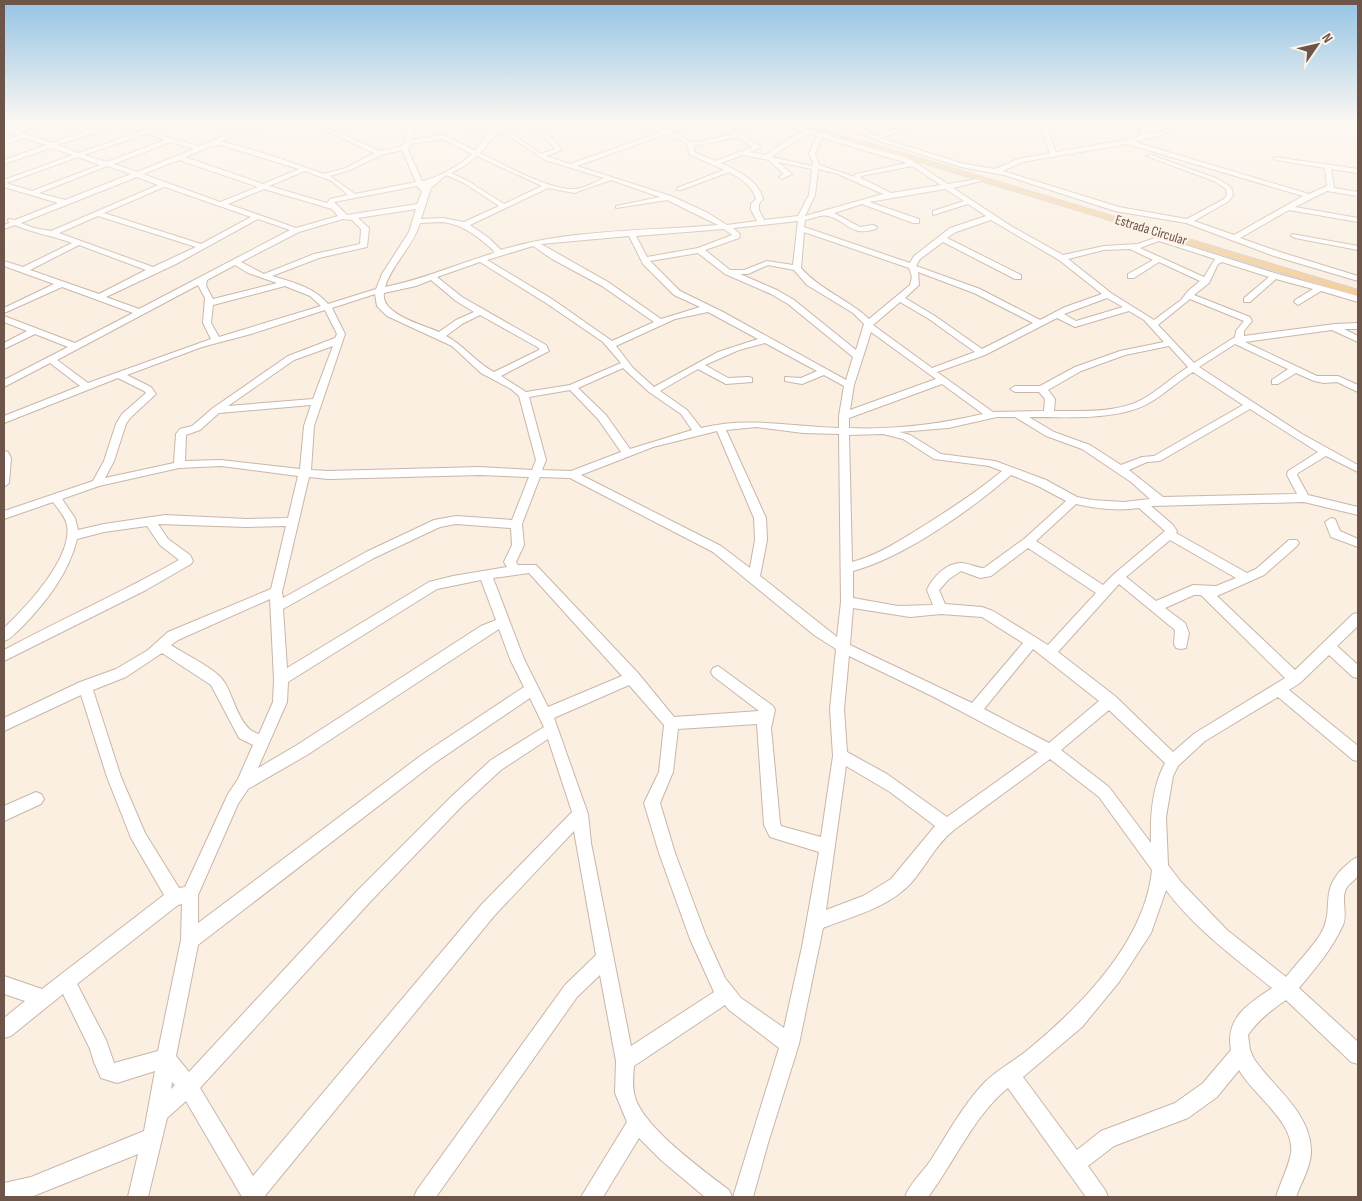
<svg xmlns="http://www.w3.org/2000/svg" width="1362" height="1201" viewBox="0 0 1362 1201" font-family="'Sofia Sans Condensed',sans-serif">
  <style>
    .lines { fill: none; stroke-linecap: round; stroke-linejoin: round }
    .minor-casing { stroke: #c9b6a9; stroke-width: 2 }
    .major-casing { stroke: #d6cfcc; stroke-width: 2 }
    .minor { fill: #fff; fill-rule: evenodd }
    .major { fill: #f4cf9d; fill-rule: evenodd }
    .labels { text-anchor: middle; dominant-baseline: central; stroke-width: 4.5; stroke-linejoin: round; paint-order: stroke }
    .far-street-label { font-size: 14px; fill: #6e554a; stroke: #fdf3e6 }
  </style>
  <rect width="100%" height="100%" fill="#faefe1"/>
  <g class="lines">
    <g class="minor-casing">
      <g id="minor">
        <path d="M37,124H45L21,132L52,143L86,131L67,124C76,124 83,129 92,129C100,129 107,124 116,124L95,133L57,145L79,153L161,124H169L153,131L172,139L200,146L235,131L267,124H277L239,133L221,141L273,156L324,174L346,168L374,153L312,124H319L380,151L403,146L411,124H417L411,140L444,135L475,151L486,136L465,124H472L489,133L499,124H505L503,127L541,154L555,149L547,139L528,124H534L551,137L562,150L546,156L570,164L661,132L645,124C653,124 661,130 669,129C678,128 687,124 697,124L672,132L693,143L734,134L719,124H726L761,147L750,152L765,155L802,131L781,124H789L823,134L833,132V134L829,136L898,156V154H902L948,184L984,178V180L953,188L1011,226L1063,255L1104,246L1138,244L1166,234L1170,236L1166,239L1278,274L1358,296V302L1321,291L1298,305L1294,302L1295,300L1313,289L1276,279L1250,302H1244V298L1269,277L1222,262L1218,264L1209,283L1194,295L1250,317L1252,321L1244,331V336L1335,324L1358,323V329H1344L1358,336V342L1332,330L1245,342L1317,376H1338L1358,385V392L1337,382L1324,383L1314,381L1296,373L1278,384H1272V380L1288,369L1235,344L1199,367L1302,434L1358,465V472L1326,456L1298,473L1297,475L1308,495L1358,507V515L1304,502L1151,506L1172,524L1177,531L1176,533L1247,573L1256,569L1289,540H1297L1299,543L1297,546L1264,575L1217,596L1295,670L1353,614L1358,613V626L1337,646L1358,665V678L1353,677L1329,655L1300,683L1289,690L1358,746V761L1353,760L1278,697L1205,741L1178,766L1173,776L1166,817L1168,865L1181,882L1227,930L1286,977C1297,963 1310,950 1320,935C1336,909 1318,893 1343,868C1348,864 1352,859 1358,857V876C1355,880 1350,883 1347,887C1340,898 1348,913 1343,925C1332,949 1316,968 1299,988L1358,1042V1064L1351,1062L1286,1000C1271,1010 1258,1020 1248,1035L1250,1050L1254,1059C1273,1087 1309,1111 1311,1149C1312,1165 1301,1183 1296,1197H1276C1280,1183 1288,1169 1291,1153C1295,1122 1253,1095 1239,1070L1217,1097L1188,1118L1114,1146L1088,1166L1105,1190L1108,1197H1086L1008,1088C974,1115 954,1163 928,1197H905C910,1183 922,1173 931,1160C948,1133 963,1105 985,1082C998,1069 1016,1060 1030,1048C1083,1004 1145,941 1152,870L1099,797L1050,759C1018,783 986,806 954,830C936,844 926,866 911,883C888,908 853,916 823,928L799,1044L768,1143L753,1197H733L779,1048L729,1010L725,1005L634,1066C633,1076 632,1087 635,1097C644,1128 703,1170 729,1190L732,1197H705L662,1161L639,1138L603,1197H581L627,1122L615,1093L616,1061L600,975L577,997L436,1197H414L417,1190L565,985L596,955L574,831L494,916L264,1197H242L186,1101L167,1118L148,1197H128L138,1154L31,1197H4V1183L31,1177L144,1131L155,1071L117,1083L101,1078L94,1062L90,1049L63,994L11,1036L4,1038V1018L25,1001L4,994V976L42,989L164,895L131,838L107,777L81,695L4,731V718L80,682L116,669L148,650L168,632L271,589L286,526L247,527L158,524L168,539L190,555L193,561L191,564L146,590L4,661V650C62,619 122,592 179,560L160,545L147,526L104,532L77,539C69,573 46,602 22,627C16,632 11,639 4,641V628C26,607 73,558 67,525C65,516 58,509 53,502L4,519V511L93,481L104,461L116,424L122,414L146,393L144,391L118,378L4,423V416L80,386L50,363L4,387V380L68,347L35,334L4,349V343L27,331L4,322V316L75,343L133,313L62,287L4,313V308L54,284L4,266V261L23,267L72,243C53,236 33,233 15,225L4,229V225L9,223L8,219L15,220L58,203L4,187V180L73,155L51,148L4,164V160L46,145L24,138L4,145V141L19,135L4,130V126L15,130ZM500,130L545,160L604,178C595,182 585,188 575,189C551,191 502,164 480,153ZM148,133L165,140L107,162L84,155ZM808,133L817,136L809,154L813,162L812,166L771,157ZM666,134L687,143L689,154L724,170L677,188V190H681L729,172C741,179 752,185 756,199L751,204V210L757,221L727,225L706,212L671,196L577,166ZM738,137L753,147L715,161L694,152V146ZM822,138H823L907,163L856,174L855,177L819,165L815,154ZM443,139L472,154C462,164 436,179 422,181L408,150L410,144ZM170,142L194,149L137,172L114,164ZM221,145L299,169L263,184L185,157L211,146ZM402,150L416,182L355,194L330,176L350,170L381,155ZM743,155L769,160L784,174L779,177L782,179L792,174L778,162L812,169L809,195L798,216L764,220L759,210V204L763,199C758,180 738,171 721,163ZM477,156L542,186L504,204L468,181L451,173L466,165ZM78,157L100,165L32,191L6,183ZM179,160L258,187L220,202L143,174ZM107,166L131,174L65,200L39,193ZM912,166L941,185L891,193L861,178V176ZM818,169L838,174L883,194L805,216L815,195ZM305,171L332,181L348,195L330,199L327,203L269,186ZM446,175L464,183L499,206L464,222L443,218L421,219L431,188ZM137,177L158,185L51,231L34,228L21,223ZM611,180L660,197L616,206V208L667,200L718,225C647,231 569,229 501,250L489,238L470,225L548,188L574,193ZM417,186L422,192L417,204L347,215L334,202ZM164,187H165L251,217L201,244L104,213ZM264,189L332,209L338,216L296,228L228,204ZM945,189L964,201L933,211V215L968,204L986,216L950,228L914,256L910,263L804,227L805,220C812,219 822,214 828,216C850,222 849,237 876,229L877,227L873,225L860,227L834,213L862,204L913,223H919V219L869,202ZM416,209L409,232L382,274L376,289L328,304C314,287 292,282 272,276L319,258L367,247L369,228L358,218ZM98,216L196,247L153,267L59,233ZM258,219L290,230L139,309L106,297L176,264ZM343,219L352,220L361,229L360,244L314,254L264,274L241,262L299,232ZM991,220L1059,260L1102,294L1065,307L1040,320L980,289L916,266L920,259L943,242L1015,279H1021V275L947,238L956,232ZM798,221L793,265L767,261L744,270H730L705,250L739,238L740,234L733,228ZM443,222C464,225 478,237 493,250L494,253C457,264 422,280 385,287C392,264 413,247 420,223ZM724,229L732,235L698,248L647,257L636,236ZM804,232L909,268L912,277L910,285L869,319C848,299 820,290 801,268ZM629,236L643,264L674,295L700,307L661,319L608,282L541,244ZM1159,241L1215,259L1204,277L1140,248ZM79,245L146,270L99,294L30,270ZM533,246L552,259L602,286L654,322L612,341L552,299L487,260ZM1130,249L1153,260L1128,274V278H1134L1159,262L1200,281L1188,291L1181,300L1154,320L1111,293L1068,259L1104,250ZM698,253L725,274L771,294L788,304L853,357L846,380L723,312L680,291L650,261ZM480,262L546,303L603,342L621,363L570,385L526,392L501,376L549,351L546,345L462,297L437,277ZM235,265L248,273L277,283L213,299L206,286L207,280ZM768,265L794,270L807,285L853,313L864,324L856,350L794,300L777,290L740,274H748ZM918,272L974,293L1033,323L982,349L935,316L905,298L919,285ZM431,280L456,301L474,312L456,320L439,332C423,325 380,314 384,293L416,286ZM198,285L205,298L203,323L211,339L88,383L57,360ZM285,286L310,296L321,306L219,337L211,323L213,305ZM375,294L377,306L387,316L452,346L481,373L511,389L519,396L536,460L532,470L480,467L328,471L311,470L314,426L345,334L332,308ZM1107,298L1123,307L1076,321L1064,314ZM1190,299L1244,321L1236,331L1235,337L1194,363L1158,325ZM900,302L929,319L975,352L932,368L873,325ZM325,310L337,334L335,338L288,356L213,408L192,426L180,429L176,434L174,463L105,478L114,461L126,424L130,418L156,394L151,387L127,375L202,347L251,334ZM1129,311L1144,320L1164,342L1120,351L1075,367L1040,386H1015L1010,389L1015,392H1039L1045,399L1044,411L993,412L937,372L985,355L1057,318L1075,327ZM708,312L758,339L718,352L654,387L633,368L616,346L675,319ZM480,315L539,348V350L494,372C476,363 464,345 446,336L462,324ZM871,332L936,379L850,410L854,385ZM765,343L817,371L801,378L785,377V381L802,384L824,375L844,386L839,416V428C793,427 747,416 701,428L687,410L660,391L698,369L726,384L752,382V378L749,377L728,378L705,365L739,350ZM333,346L313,399L228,406L294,360ZM1169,346L1188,367C1172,377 1159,390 1143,399C1118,413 1082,411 1054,411L1055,399L1048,390L1081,371L1125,355ZM623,368L649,392L681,414L692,430L630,449L606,415L578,388ZM1193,372L1243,405L1154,456L1142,457L1121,465L1090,445L1054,432L1029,417C1065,417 1118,421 1149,403C1165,394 1178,381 1193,372ZM942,384L983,414C940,424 894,430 849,428V418ZM570,390L598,419L621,452L571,471L542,470L546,460L529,397ZM311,405L304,426L300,469L221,460L185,461L186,435L200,430L219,413ZM1250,409L1318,452L1288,471L1287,475L1297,494L1163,497L1129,470L1147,462L1160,461ZM997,417H1015L1046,436L1082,449L1131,482L1150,499L1124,502L1092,500L1077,497L1046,480L995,461L941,454L910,435L899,432L948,428ZM756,427L803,433L839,434L841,602L837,637L760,576L767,540L766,518L726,430ZM717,431L754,518L755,540L750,568L721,546L581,475L653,447ZM883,434L903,439L934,459L989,466L1002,471C978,491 952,508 925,525C902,539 879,555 852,562L849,435ZM221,466L298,476L288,518L247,519L165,515L104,524L78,530L75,518L62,499L99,486L179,468ZM480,475L529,477L512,520L456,516L434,520L366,552L283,598L282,592L309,477L328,479ZM1011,475L1038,486L1066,501L1024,539L984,568C976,568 969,563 961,563C946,563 932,578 927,590L933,605L898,606L853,598V571C903,558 972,509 1011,475ZM540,477L570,478L713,552L814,635L836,649L830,709L833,756L821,837L781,826L780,823L771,728L775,710L773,706L718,666L713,668L711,672L713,676L759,711L674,717L638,673L536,565H518L516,562L524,545L522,524ZM1076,504C1097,509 1118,511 1139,508L1165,531L1114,574L1103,585L1036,541ZM456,524L511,528L512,545L504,562L507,567L453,576L429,582L287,668L283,609L374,558L440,527ZM1170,540L1236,578L1216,586L1193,585L1156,601L1126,577ZM1028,548L1096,593L1048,645L993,611L982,607L945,604L939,590L949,579L961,571L980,578L991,576ZM529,573L622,676L548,707L524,659L493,578ZM481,580L496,620L481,626L297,745L258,768L287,702L288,682L437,589ZM1119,584L1175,630L1174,644L1176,648L1181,649L1186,648L1189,633L1185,623L1165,608L1194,595H1201L1285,678L1195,733L1173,752L1115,696L1058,652ZM270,599L274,679L273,702L259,734C240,730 234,698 225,683C217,669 186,655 171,645L178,640ZM853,608L910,617L941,614L982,617L1023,643L972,703L850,645ZM499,629L510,659L524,687L423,754L198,923V895L238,804L248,789L307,755ZM1033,649L1099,701L1049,743L984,709ZM162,653L211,685L239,738L253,745L238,779L228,794L185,887L179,888L145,833L121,777L93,690L126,677ZM849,656L932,696L1038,752L947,817L887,774L847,752L844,709ZM629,685L664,725L659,772L644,803L659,853L690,939L714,992L631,1046L591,843L588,814L554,718ZM530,698L544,727L491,760L452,796L357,891L189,1072L176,1056L198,945L433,764ZM1109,710L1165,763C1152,787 1150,816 1151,843L1109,787L1061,750ZM757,724L764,825L770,837L819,852L802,947L784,1028L741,998L725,978L706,936L675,853L660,803L673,772L678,729ZM548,739L572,812L482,904L253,1176L200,1088L369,903L462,806L501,770ZM846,766L890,792L935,826L891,879L863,896L826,910ZM1166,890C1195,929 1235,958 1272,988C1248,1004 1225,1018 1231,1050L1203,1083L1175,1103L1101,1131L1077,1150L1023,1077L1082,1027L1119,982L1151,933ZM182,904L181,940L158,1051L114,1063L106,1040L77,984L178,905ZM172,1082L175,1085L171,1089Z"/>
        <path d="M740,124H756L753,126Z"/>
        <path d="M826,124H836L853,128L849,124H855L875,136L907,124H914L903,130L881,138L964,164L995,169L1018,159L1050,153L1043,134V124H1049V134L1056,152L1131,139L1139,136L1144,124H1150L1146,134L1161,132L1173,124H1179L1165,134L1135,142L1309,194L1327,186L1325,168L1276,160L1273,158L1274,157L1358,169V173L1331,169L1334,188L1358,192V196L1327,191L1295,207L1358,218V222L1289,210L1240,238L1280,252L1358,276V281L1274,256L1186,223L1115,211L1004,175L961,167L873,139L861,133ZM1127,144L1303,196L1234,235L1194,221L1229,201L1233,195L1231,187L1218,179L1151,155L1146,156L1214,181L1226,189L1227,195L1224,199L1187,219L1119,207L1003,171L1022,162Z"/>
        <path d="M1292,234L1358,246V250L1295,238L1291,236Z"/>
        <path d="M4,451L8,452L11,458L9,483L4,487Z"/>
        <path d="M1331,518L1335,519L1340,531L1358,539V547L1331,537L1325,522Z"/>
        <path d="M36,792L41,794L44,799L41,804L4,821V806Z"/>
      </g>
    </g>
    <g class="major-casing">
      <path id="major" d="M795,124H806L1358,290V296Z"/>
    </g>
    <use href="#minor" class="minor"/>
    <use href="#major" class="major"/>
  </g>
  <linearGradient id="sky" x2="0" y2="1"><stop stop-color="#94c4e5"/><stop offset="0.42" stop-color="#fdf8f2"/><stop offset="1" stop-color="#fdf8f2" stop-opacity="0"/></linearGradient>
  <rect width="1362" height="292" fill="url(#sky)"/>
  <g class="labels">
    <g class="far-street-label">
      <text transform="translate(1151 230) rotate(17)">Estrada Circular</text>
    </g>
  </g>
  <rect width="1362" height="1201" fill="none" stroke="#6e554a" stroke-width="10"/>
  <g transform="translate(1317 45) rotate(56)" stroke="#fdf3e6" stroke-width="4" paint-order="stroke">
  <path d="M0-4L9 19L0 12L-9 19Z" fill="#6e554a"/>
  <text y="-8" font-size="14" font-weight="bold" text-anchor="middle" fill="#6e554a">N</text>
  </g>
</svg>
